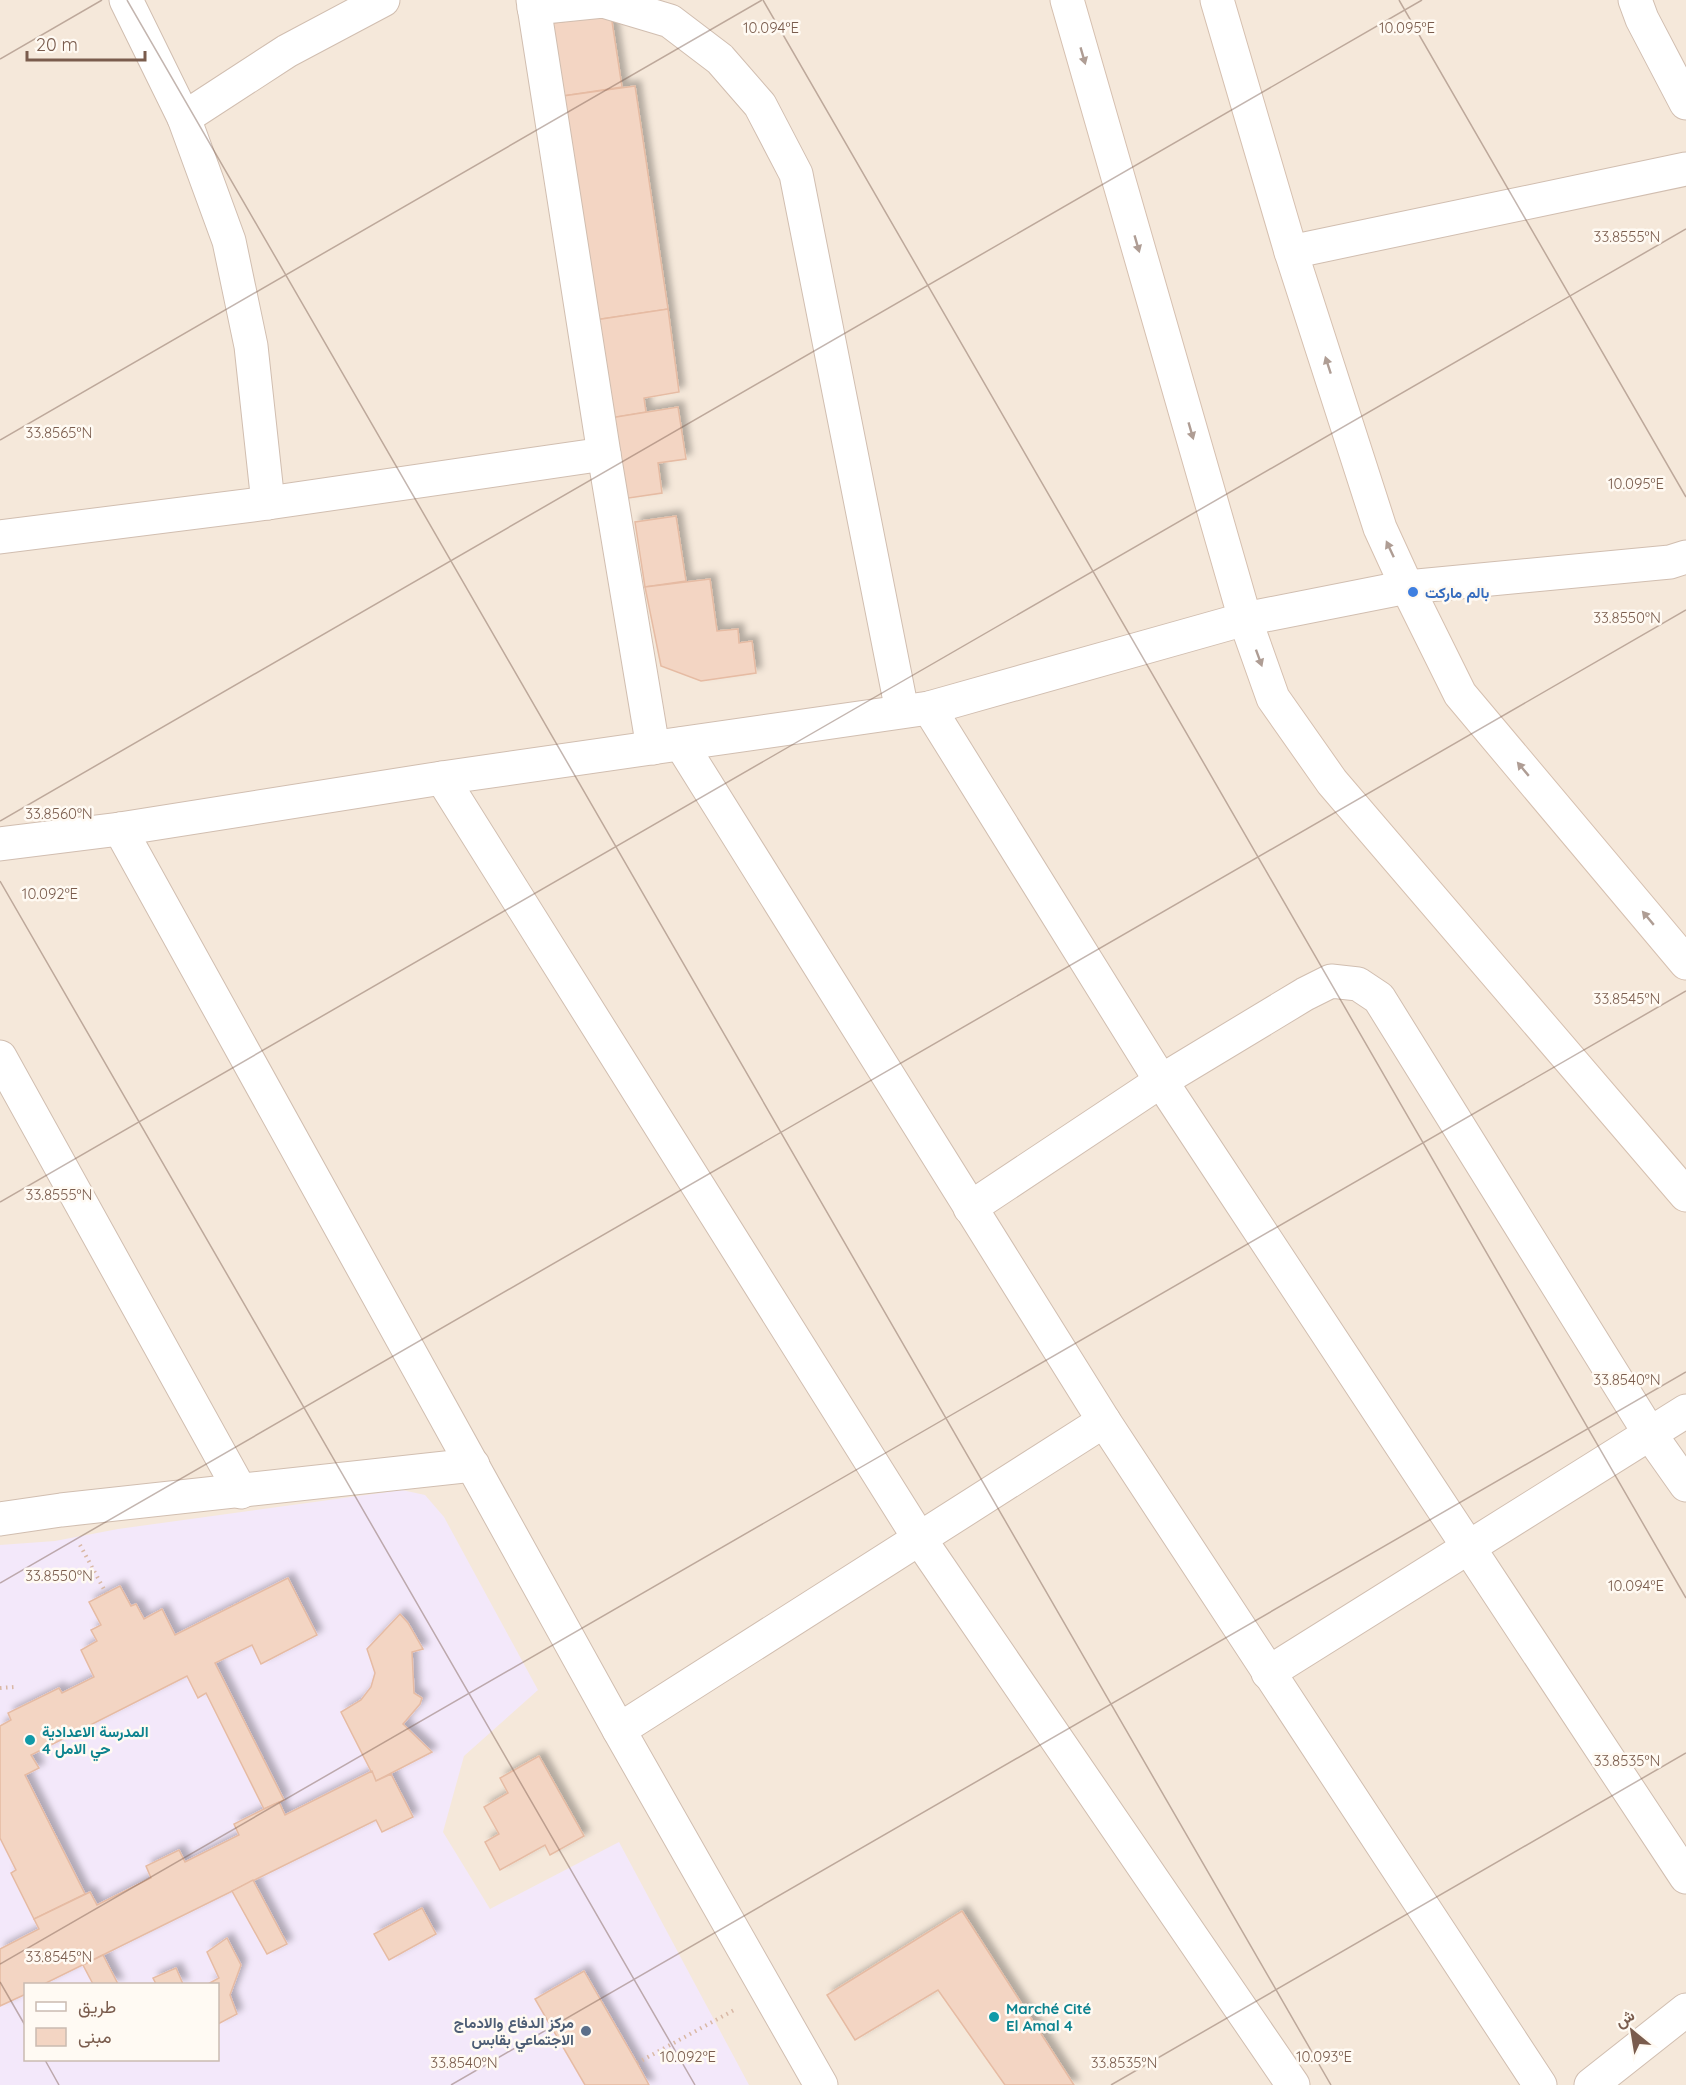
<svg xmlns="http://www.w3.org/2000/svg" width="1686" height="2085" viewBox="0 0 1686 2085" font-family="Quicksand,Vazirmatn,sans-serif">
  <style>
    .residential { fill: #f5e8da; fill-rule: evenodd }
    .education { fill: #f3e8fa; fill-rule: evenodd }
    .building { fill: #f3d5c3; stroke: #e6bba3; stroke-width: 1.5; filter: url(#shadow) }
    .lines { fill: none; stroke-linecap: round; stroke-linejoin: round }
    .street-casing { stroke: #d1beb0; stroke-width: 35 }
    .secondary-casing { stroke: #d6c0b0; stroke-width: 35 }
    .path { stroke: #d9b8a5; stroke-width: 4; stroke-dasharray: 1.5 4.5; stroke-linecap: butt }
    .street { stroke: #fff; stroke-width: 33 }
    .secondary { stroke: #fff; stroke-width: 33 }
    .oneway { fill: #af9d94 }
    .ticks { fill: none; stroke: #7a5c4d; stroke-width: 1.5; stroke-opacity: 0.45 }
    .shop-dot { fill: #3f7fe0; stroke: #fffaf3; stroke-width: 2 }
    .culture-dot { fill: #0f9aa8; stroke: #fffaf3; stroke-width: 2 }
    .service-dot { fill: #5c6f8a; stroke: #fffaf3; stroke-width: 2 }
    .labels { text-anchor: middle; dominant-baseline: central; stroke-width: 5; stroke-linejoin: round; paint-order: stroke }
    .shop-label { font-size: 15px; font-weight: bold; fill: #366cbe; stroke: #fffaf3; text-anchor: start }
    .culture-label { font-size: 15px; font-weight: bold; fill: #0d838f; stroke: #fffaf3; text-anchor: start }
    .service-label { font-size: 15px; font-weight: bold; fill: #4e5e75; stroke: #fffaf3; text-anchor: end }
    .ticks-label { font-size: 15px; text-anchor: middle; fill: #7a5c4d; stroke: #fffaf3; stroke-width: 5; stroke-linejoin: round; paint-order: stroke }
  </style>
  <defs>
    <filter id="shadow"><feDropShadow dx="5.5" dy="-5.5" stdDeviation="3" flood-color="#0004"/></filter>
  </defs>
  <rect width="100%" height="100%" fill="#fdf6ec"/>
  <path class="residential" d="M0,0H1686V2085H0ZM26,1984H218V2060H26Z"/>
  <path class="education" d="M402,1490L425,1495L444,1517L538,1690L464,1756L443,1832L490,1909L619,1842L749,2085H0V1545L55,1541L118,1529ZM26,1984H218V2060H26Z"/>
  <g class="building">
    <path d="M611,15L622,87L563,96L553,23Z"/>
    <path d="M635,86L668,309L595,320L563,96Z"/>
    <path d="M668,309L679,392L644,398L646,412L610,418L595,320Z"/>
    <path d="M678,407L686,459L658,463L662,493L622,499L610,418Z"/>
    <path d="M676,516L686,581L645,587L635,522Z"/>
    <path d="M710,579L717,631L738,629L739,643L752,641L756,673L701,681L661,666L645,587Z"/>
    <path d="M288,1578L317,1635L261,1664L252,1645L215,1663L284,1800L264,1809L206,1693L198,1698L187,1676L31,1755L39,1768L25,1775L85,1894L34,1919L11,1873L16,1870L0,1838V1726L11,1720L8,1713L59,1688L62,1693L94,1677L81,1650L97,1641L91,1630L101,1625L89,1602L120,1586L131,1606L136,1604L144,1619L162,1609L175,1635Z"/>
    <path d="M400,1614L408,1623L423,1649L412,1652L414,1693L422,1698L420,1704L403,1724L432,1752L376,1781L341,1712L361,1700L371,1687L375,1673L367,1649Z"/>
    <path d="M539,1756L584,1836L550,1855L545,1845L500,1870L485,1842L499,1834L484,1807L508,1793L500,1778Z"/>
    <path d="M372,1771L376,1781L391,1774L413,1817L382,1832L376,1820L44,1984H26V1994L0,2006V1949L39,1929L34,1919L90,1892L97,1905L151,1878L146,1866L179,1850L185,1862L239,1835L234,1824L264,1809L279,1802L285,1815Z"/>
    <path d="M253,1880L287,1944L267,1954L232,1891Z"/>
    <path d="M422,1908L436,1934L389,1960L374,1934Z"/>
    <path d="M962,1911L1074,2085H1005L938,1990L855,2040L827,1995Z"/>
    <path d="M227,1938L241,1965L230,1995L237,2014L218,2024V1984H208L219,1978L207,1952Z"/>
    <path d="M103,1955L118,1984H93L83,1965Z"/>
    <path d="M176,1968L183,1984H156L153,1978Z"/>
    <path d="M584,1971L637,2063L649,2085H585L535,1999Z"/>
  </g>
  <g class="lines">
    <g class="street-casing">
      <g id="street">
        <path d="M126,0L184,118L229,241L251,346L268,503"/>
        <path d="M533,0L604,454L653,748"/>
        <path d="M1635,0L1642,19L1686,103"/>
        <path d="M534,8L603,1L670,21L720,59L760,105L796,174L902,711"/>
        <path d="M184,118L287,51L383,0"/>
        <path d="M1291,252L1686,169"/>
        <path d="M0,537L268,503L604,454"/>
        <path d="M929,708L1161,1081L1686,1877"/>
        <path d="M681,744L1104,1421L1540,2085"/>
        <path d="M442,778L919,1538L1293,2085"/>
        <path d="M120,829L619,1730L821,2085"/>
        <path d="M0,844L120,829L442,778L929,708L1245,619L1407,587L1670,562L1686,557"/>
        <path d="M0,1057L241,1492"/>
        <path d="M970,1208L1161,1081L1305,994L1331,981L1358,984L1379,998L1650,1434L1686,1485"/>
        <path d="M0,1519L61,1510L473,1465"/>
        <path d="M1268,1673L1686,1411"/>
        <path d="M619,1730L1104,1421"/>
        <path d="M1591,2085L1686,2010"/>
      </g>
    </g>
    <g class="secondary-casing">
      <g id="secondary">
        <path d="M1067,0L1245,619L1273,698L1332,782L1686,1195"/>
        <path d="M1217,0L1291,252L1380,528L1407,587L1460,694L1686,963"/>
      </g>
    </g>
    <g class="path">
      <path d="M80,1545L106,1593"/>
      <path d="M0,1688L14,1687"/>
      <path d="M637,2063L736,2009"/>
    </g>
    <use href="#street" class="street"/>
    <use href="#secondary" class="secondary"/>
  </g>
  <defs><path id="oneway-solid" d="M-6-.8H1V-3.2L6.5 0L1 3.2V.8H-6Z" transform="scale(1.5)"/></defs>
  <g class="oneway">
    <use href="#oneway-solid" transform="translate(1083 56) rotate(74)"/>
    <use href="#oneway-solid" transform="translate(1137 244) rotate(74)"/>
    <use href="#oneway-solid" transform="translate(1328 365) rotate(-108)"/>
    <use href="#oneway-solid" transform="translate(1191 431) rotate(74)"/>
    <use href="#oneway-solid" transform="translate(1390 549) rotate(-115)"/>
    <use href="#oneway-solid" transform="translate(1259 658) rotate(70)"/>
    <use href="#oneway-solid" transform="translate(1523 769) rotate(-130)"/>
    <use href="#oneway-solid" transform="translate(1648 918) rotate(-130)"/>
  </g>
  <path class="ticks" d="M127,0L1331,2085M763,0L1686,1598M1399,0L1686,497M0,59L102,0M0,440L762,0M0,821L1422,0M0,881L695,2085M0,1202L1686,229M0,1583L1686,610M0,1964L1686,991M0,1982L26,2027M45,2060L59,2085M451,2085L1686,1372M1111,2085L1686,1753"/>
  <circle class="shop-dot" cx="1413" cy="592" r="6"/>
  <g class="culture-dot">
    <circle cx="30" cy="1740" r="6"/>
    <circle cx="994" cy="2017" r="6"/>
  </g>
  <circle class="service-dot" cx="586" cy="2031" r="6"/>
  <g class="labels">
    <g class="shop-label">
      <text x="1425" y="592">بالم ماركت</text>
    </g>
    <g class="culture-label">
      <text x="42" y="1731">المدرسة الاعدادية<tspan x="42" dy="17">حي الامل 4</tspan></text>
      <text x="1006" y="2008">Marché Cité<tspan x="1006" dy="17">El Amal 4</tspan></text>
    </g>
    <g class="service-label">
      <text x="574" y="2022">مركز الدفاع والادماج<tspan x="574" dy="17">الاجتماعي بقابس</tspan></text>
    </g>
  </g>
  <g class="ticks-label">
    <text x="771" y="33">10.094°E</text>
    <text x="1407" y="33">10.095°E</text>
    <text x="1627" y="242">33.8555°N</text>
    <text x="59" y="438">33.8565°N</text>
    <text x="1636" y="489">10.095°E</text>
    <text x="1627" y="623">33.8550°N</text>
    <text x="59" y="819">33.8560°N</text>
    <text x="50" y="899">10.092°E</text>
    <text x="1627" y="1004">33.8545°N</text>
    <text x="59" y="1200">33.8555°N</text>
    <text x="1627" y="1385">33.8540°N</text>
    <text x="59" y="1581">33.8550°N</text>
    <text x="1636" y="1591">10.094°E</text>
    <text x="1627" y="1766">33.8535°N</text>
    <text x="59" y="1962">33.8545°N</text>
    <text x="688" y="2062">10.092°E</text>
    <text x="1324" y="2062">10.093°E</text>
    <text x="464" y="2068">33.8540°N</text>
    <text x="1124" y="2068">33.8535°N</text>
  </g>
  <rect x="24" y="1983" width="195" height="78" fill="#fffaf3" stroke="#cabbb1" stroke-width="1.5"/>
  <rect x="36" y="2002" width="30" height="9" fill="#ffffff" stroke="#cabbb1" stroke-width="1.5"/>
  <text x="78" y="2013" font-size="18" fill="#7a5c4d">طريق</text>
  <rect x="36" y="2028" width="30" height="18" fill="#f3d5c3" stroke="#cabbb1" stroke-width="1.5"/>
  <text x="78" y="2043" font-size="18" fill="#7a5c4d">مبنى</text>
  <g transform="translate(1632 2031) rotate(330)" stroke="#fffaf3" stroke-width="4.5" paint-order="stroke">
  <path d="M0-4.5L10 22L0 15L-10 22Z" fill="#7a5c4d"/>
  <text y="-9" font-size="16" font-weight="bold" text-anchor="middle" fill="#7a5c4d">ش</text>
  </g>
  <path d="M27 51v9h118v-9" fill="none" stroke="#7a5c4d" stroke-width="3"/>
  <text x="36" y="51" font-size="18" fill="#7a5c4d" stroke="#fffaf3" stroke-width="4.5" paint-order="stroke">20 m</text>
</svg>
